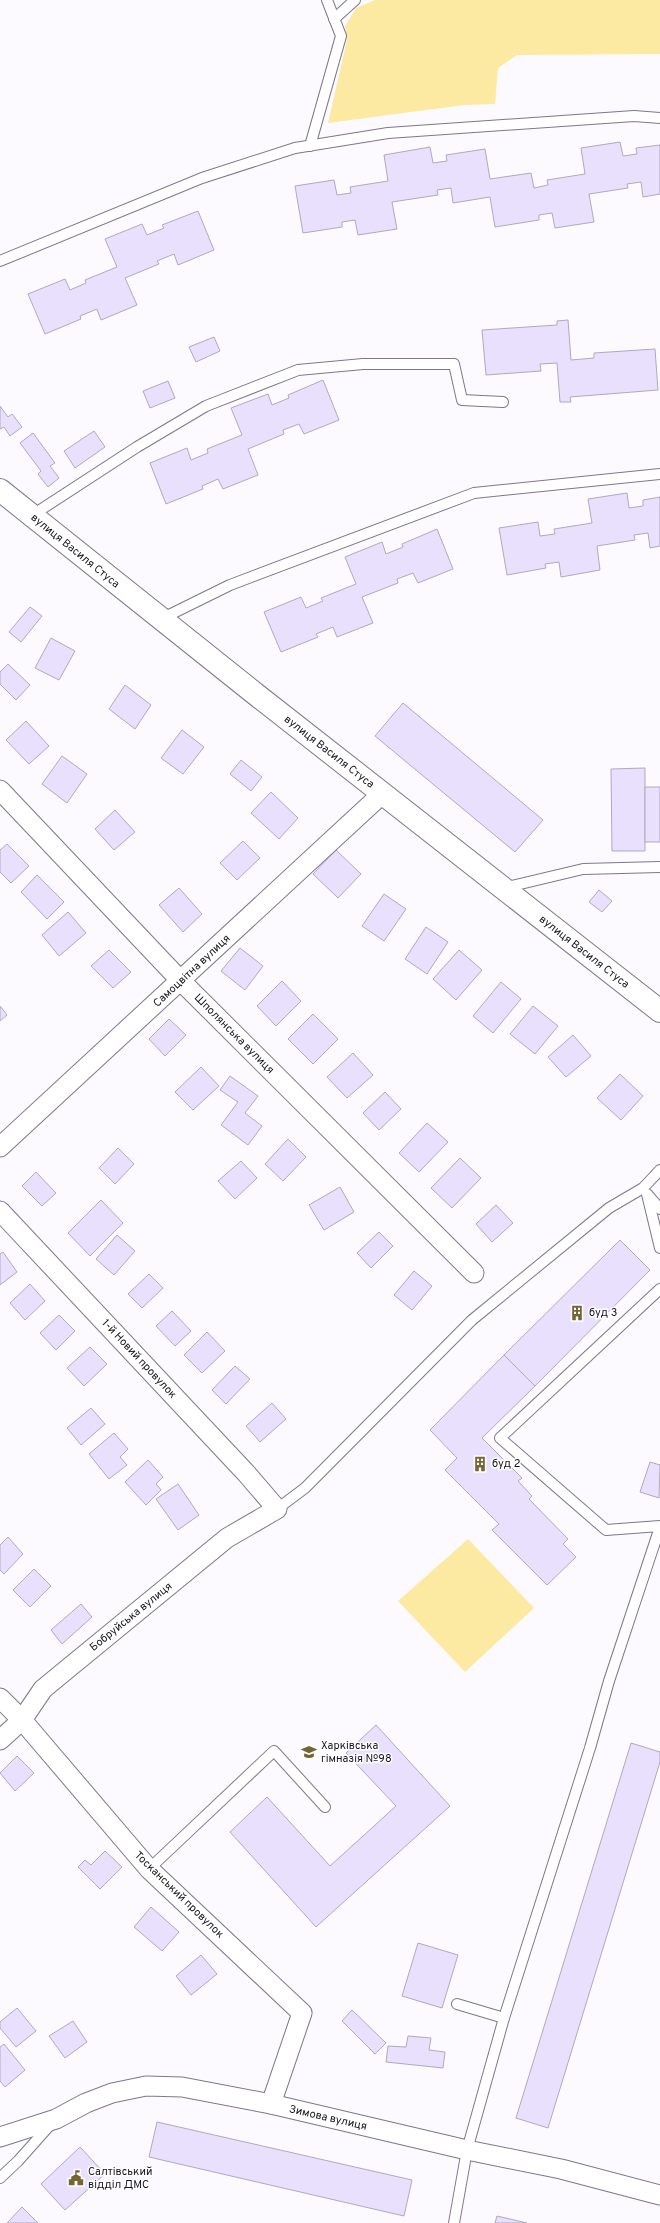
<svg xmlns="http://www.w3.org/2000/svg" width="660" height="2223" viewBox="0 0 660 2223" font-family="Overpass,sans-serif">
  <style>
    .green { fill: #fce9a2 }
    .building { fill: #e9e0fe; stroke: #afa9be }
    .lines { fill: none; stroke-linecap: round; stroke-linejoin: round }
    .lane-casing { stroke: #7d778b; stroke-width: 12 }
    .street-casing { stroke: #7d778b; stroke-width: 21 }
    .secondary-casing { stroke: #7d778b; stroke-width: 24 }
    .lane { stroke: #fff; stroke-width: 10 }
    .street { stroke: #fff; stroke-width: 19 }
    .secondary { stroke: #fff; stroke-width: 22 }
    .labels { text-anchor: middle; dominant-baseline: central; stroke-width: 3; stroke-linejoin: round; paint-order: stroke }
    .street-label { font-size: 11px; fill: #16141b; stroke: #fff }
    .poi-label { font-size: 11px; fill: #16141b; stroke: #fff; text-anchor: start }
  </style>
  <rect width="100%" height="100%" fill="#fcfaff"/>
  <g class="green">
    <path d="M375,0H660V54L517,55L498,68L495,104L464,105L328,123L347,40L345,26L356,8Z"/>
    <path d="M468,1539L534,1608L465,1672L398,1601Z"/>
  </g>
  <g class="building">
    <path d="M620,142L623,156L637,154L636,148L660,145V194L643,197L641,182L627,184L628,188L589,194L594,222L555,228L552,213L539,215V220L495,227L490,197L453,203L451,188L437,190L438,195L392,202L397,229L358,235L355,220L342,222V227L303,233L295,186L334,180L337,195L351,193L350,187L388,181L384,155L430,147L433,163L447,161L446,155L485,149L490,179L531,173L534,188L548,185L547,180L585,174L581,148Z"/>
    <path d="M198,211L214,250L178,265L174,254L157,261L159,264L125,278L137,305L101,320L97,309L80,316L81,319L45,334L28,294L65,279L70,290L86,283L85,280L117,267L105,239L142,224L147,235L164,228L162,225Z"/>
    <path d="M568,320L571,360L594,358V353L655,349L658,390L570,397L571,402H560L557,363L540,364L541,371L486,375L482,330L557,325V321Z"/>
    <path d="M214,337L220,351L196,362L189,347Z"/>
    <path d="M323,380L339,420L304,434L299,424L283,430L284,434L248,449L258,475L223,489L218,479L202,486L203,489L166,504L150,463L187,448L191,460L208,453L207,449L242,435L231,408L268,394L272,405L289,398L288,395Z"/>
    <path d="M168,381L175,398L150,408L143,391Z"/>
    <path d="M0,406L8,417L12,414L22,427L10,436L4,427L0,429Z"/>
    <path d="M94,431L105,447L75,468L64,451Z"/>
    <path d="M33,433L55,463L50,466L59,478L48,487L38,474L41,471L20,443Z"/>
    <path d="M627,493L629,508L643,506V500L660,497V546L650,548L648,533L634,535L635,540L597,546L600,570L561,577L559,562L545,564L546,568L507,575L499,528L538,522L540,536L555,534L554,529L592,523L588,499Z"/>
    <path d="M437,529L453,569L418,583L413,573L397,579L398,583L362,597L373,623L337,637L333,627L316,634L318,637L281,652L264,612L301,597L306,608L323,601L321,598L356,584L345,557L382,542L386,554L403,547L402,544Z"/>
    <path d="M30,607L42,616L21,642L9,632Z"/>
    <path d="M51,638L75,651L59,680L35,668Z"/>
    <path d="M8,664L30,685L16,700L0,684V672Z"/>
    <path d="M125,685L151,705L135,729L109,709Z"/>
    <path d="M403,703L543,820L515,852L375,736Z"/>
    <path d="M26,721L49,746L29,764L6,740Z"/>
    <path d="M182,730L204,747L183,774L161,758Z"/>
    <path d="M62,756L87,774L67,803L42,784Z"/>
    <path d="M241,760L262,777L251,791L230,774Z"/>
    <path d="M645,768V851H612L611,769Z"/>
    <rect x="645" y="787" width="15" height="55"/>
    <path d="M271,792L298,818L279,839L251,813Z"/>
    <path d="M115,810L135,832L114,850L95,829Z"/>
    <path d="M243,841L260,858L237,880L220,863Z"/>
    <path d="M7,844L29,866L11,883L0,872V850Z"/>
    <path d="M336,850L361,874L338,898L313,874Z"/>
    <path d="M37,875L64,902L47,919L21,892Z"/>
    <path d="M179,888L202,914L183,932L159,905Z"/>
    <path d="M599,890L612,901L602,912L589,902Z"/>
    <path d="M384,894L406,909L384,941L362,926Z"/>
    <path d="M68,912L86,933L59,956L42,935Z"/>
    <path d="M426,927L448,942L427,974L405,959Z"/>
    <path d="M240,948L263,966L245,990L221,971Z"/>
    <path d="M109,950L131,972L113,988L91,966Z"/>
    <path d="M459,950L482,970L456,1000L433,979Z"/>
    <path d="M282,981L301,1001L276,1026L257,1006Z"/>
    <path d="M501,982L521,999L493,1033L473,1016Z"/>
    <path d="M0,1006L7,1015L0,1021Z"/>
    <path d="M533,1006L558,1026L535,1054L510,1034Z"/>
    <path d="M313,1014L338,1039L313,1064L288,1039Z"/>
    <path d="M169,1019L186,1035L165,1056L149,1039Z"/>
    <path d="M573,1035L591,1056L566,1077L548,1057Z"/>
    <path d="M353,1053L373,1075L347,1098L327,1077Z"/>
    <path d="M201,1067L219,1086L193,1110L175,1092Z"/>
    <path d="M620,1074L643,1096L621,1120L597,1098Z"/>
    <path d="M230,1076L258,1096L245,1113L262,1126L248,1145L221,1125L238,1102L220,1090Z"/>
    <path d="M385,1092L401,1109L379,1130L363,1113Z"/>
    <path d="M427,1123L448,1142L419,1172L399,1153Z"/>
    <path d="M288,1139L306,1157L283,1181L265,1164Z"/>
    <path d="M118,1148L134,1164L115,1184L99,1168Z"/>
    <path d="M460,1158L481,1178L452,1208L431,1188Z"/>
    <path d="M241,1161L257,1178L235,1199L218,1181Z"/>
    <path d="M36,1172L56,1193L42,1206L22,1186Z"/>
    <path d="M340,1187L354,1212L324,1230L309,1205Z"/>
    <path d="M101,1200L123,1223L90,1256L68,1233Z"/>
    <path d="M496,1205L513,1223L492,1242L476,1224Z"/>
    <path d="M379,1232L393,1246L371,1268L357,1253Z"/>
    <path d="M117,1235L135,1251L114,1275L96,1259Z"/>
    <path d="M620,1240L650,1270L535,1386L504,1355Z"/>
    <path d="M3,1252L17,1272L0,1285V1254Z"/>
    <path d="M414,1271L432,1286L412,1310L394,1295Z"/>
    <path d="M149,1274L163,1288L142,1308L128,1294Z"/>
    <path d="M30,1284L45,1301L25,1320L10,1303Z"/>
    <path d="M172,1311L191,1331L175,1346L156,1326Z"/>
    <path d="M59,1315L75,1331L56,1350L40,1333Z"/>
    <path d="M207,1332L225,1351L202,1373L184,1355Z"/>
    <path d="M90,1347L107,1364L84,1386L67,1368Z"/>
    <path d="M504,1355L535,1386L482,1438L522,1478L518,1481L532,1496L529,1499L568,1539L563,1544L576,1557L547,1585L492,1530L499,1524L445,1470L457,1458L430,1430Z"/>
    <path d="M235,1366L250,1379L226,1404L212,1390Z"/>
    <path d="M272,1403L286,1419L260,1442L246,1426Z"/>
    <path d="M91,1408L105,1424L81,1445L67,1428Z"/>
    <path d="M114,1433L128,1449L120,1457L127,1465L109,1479L89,1454Z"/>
    <path d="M148,1460L163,1477L156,1484L161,1490L146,1505L125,1482Z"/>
    <path d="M650,1462L660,1465L659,1498L640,1492Z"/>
    <path d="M178,1484L199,1515L178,1530L156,1499Z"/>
    <path d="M8,1537L23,1554L4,1574L0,1570V1545Z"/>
    <path d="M34,1569L51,1586L30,1607L13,1590Z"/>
    <path d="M81,1604L92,1617L62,1644L51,1630Z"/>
    <path d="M376,1725L450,1806L316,1927L230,1832L267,1797L330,1866L396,1806L346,1753Z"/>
    <path d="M631,1743L660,1752V1762L548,2128L516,2118Z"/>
    <path d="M17,1756L34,1773L15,1791L0,1773Z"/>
    <path d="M105,1851L122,1867L100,1889L78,1867L85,1860L91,1865Z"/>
    <path d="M151,1907L179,1932L162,1951L134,1927Z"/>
    <path d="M418,1943L458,1955L442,2008L402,1996Z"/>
    <path d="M201,1955L217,1974L191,1995L176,1976Z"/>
    <path d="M17,2008L36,2031L16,2047L0,2028V2022Z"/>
    <path d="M352,2010L386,2043L375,2054L342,2021Z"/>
    <path d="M73,2021L87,2042L65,2058L49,2036Z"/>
    <path d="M408,2036L431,2038L429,2050L445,2052L443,2068L386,2062L388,2046L406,2047Z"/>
    <path d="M4,2044L25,2070L5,2087L0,2081V2047Z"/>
    <path d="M157,2122L412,2180L404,2216L149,2157Z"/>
    <path d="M80,2147L105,2174L65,2210L41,2184Z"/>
    <path d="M22,2207L38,2223H7Z"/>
    <path d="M497,2216L527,2223H495Z"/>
  </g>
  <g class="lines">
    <g class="lane-casing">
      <g id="lane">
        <path d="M334,19L355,0"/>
        <path d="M310,146L341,36L327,0"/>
        <path d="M0,261L202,178L295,148L388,133L634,116L660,118"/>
        <path d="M31,516L137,447L206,406L298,370L363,364H454L462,400L503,402"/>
        <path d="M161,619L230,585L474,493L660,474"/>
        <path d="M503,888L583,869L660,867"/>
        <path d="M647,1194L660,1248"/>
        <path d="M648,1195L660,1209"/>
        <path d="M660,1289L500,1438L606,1530L660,1526"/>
        <path d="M277,1509L305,1488L472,1320L609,1208L643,1188L660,1170"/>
        <path d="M149,1869L274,1751L325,1807"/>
        <path d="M457,2004L504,2018"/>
        <path d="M0,2178L18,2161L51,2124"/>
        <path d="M454,2223L467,2150L504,2018L590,1748L609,1681L660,1527"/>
      </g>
    </g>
    <g class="street-casing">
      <g id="street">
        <path d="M0,790L181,981L474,1273"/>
        <path d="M0,1147L383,793"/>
        <path d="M0,1211L246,1473L277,1509L227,1538L43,1689L22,1720L0,1740"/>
        <path d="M0,1698L22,1720L149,1869L302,2013L271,2104"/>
        <path d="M0,2137L56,2119L86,2103L112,2093L146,2086L182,2087L271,2104L467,2150L561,2169L660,2195"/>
      </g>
    </g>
    <g class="secondary-casing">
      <path id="secondary" d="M0,490L258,696L660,1011"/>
    </g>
    <use href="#lane" class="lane"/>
    <use href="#street" class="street"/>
    <use href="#secondary" class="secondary"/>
  </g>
  <defs>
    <g id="building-bare" transform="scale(1.2)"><path d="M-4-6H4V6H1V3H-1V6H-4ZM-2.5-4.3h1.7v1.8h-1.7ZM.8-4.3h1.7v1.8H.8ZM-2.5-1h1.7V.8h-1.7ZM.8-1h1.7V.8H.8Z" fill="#736633" stroke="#fff" stroke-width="2.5" paint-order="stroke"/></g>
    <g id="school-bare" transform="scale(1.2)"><path d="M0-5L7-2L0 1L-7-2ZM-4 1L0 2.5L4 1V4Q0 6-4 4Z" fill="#736633" stroke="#fff" stroke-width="2.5" paint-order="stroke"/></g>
    <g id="civic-bare" transform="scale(1.2)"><path d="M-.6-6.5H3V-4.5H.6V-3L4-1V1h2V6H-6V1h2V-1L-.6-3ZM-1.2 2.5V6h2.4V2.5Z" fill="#736633" stroke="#fff" stroke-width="2.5" paint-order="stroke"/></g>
  </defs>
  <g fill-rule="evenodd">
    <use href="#building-bare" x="577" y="1313"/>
    <use href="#building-bare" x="480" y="1464"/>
    <use href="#school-bare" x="309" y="1752"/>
    <use href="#civic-bare" x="76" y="2178"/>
  </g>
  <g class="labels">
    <g class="street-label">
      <text transform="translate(75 551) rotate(39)">вулиця Василя Стуса</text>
      <text transform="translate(329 752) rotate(38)">вулиця Василя Стуса</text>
      <text transform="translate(584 952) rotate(38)">вулиця Василя Стуса</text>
      <text transform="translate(192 971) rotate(-43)">Самоцвітна вулиця</text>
      <text transform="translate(234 1034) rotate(45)">Шполянська вулиця</text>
      <text transform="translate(139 1359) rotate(47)">1-й Новий провулок</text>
      <text transform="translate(131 1617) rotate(-39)">Бобруйська вулиця</text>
      <text transform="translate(179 1895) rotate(44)">Тосканський провулок</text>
      <text transform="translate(328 2118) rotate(13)">Зимова вулиця</text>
    </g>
    <g class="poi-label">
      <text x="589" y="1313">буд 3</text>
      <text x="492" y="1464">буд 2</text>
      <text x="321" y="1746">Харківська<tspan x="321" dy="13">гімназія №98</tspan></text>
      <text x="88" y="2172">Салтівський<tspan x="88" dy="13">відділ ДМС</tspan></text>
    </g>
  </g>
</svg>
